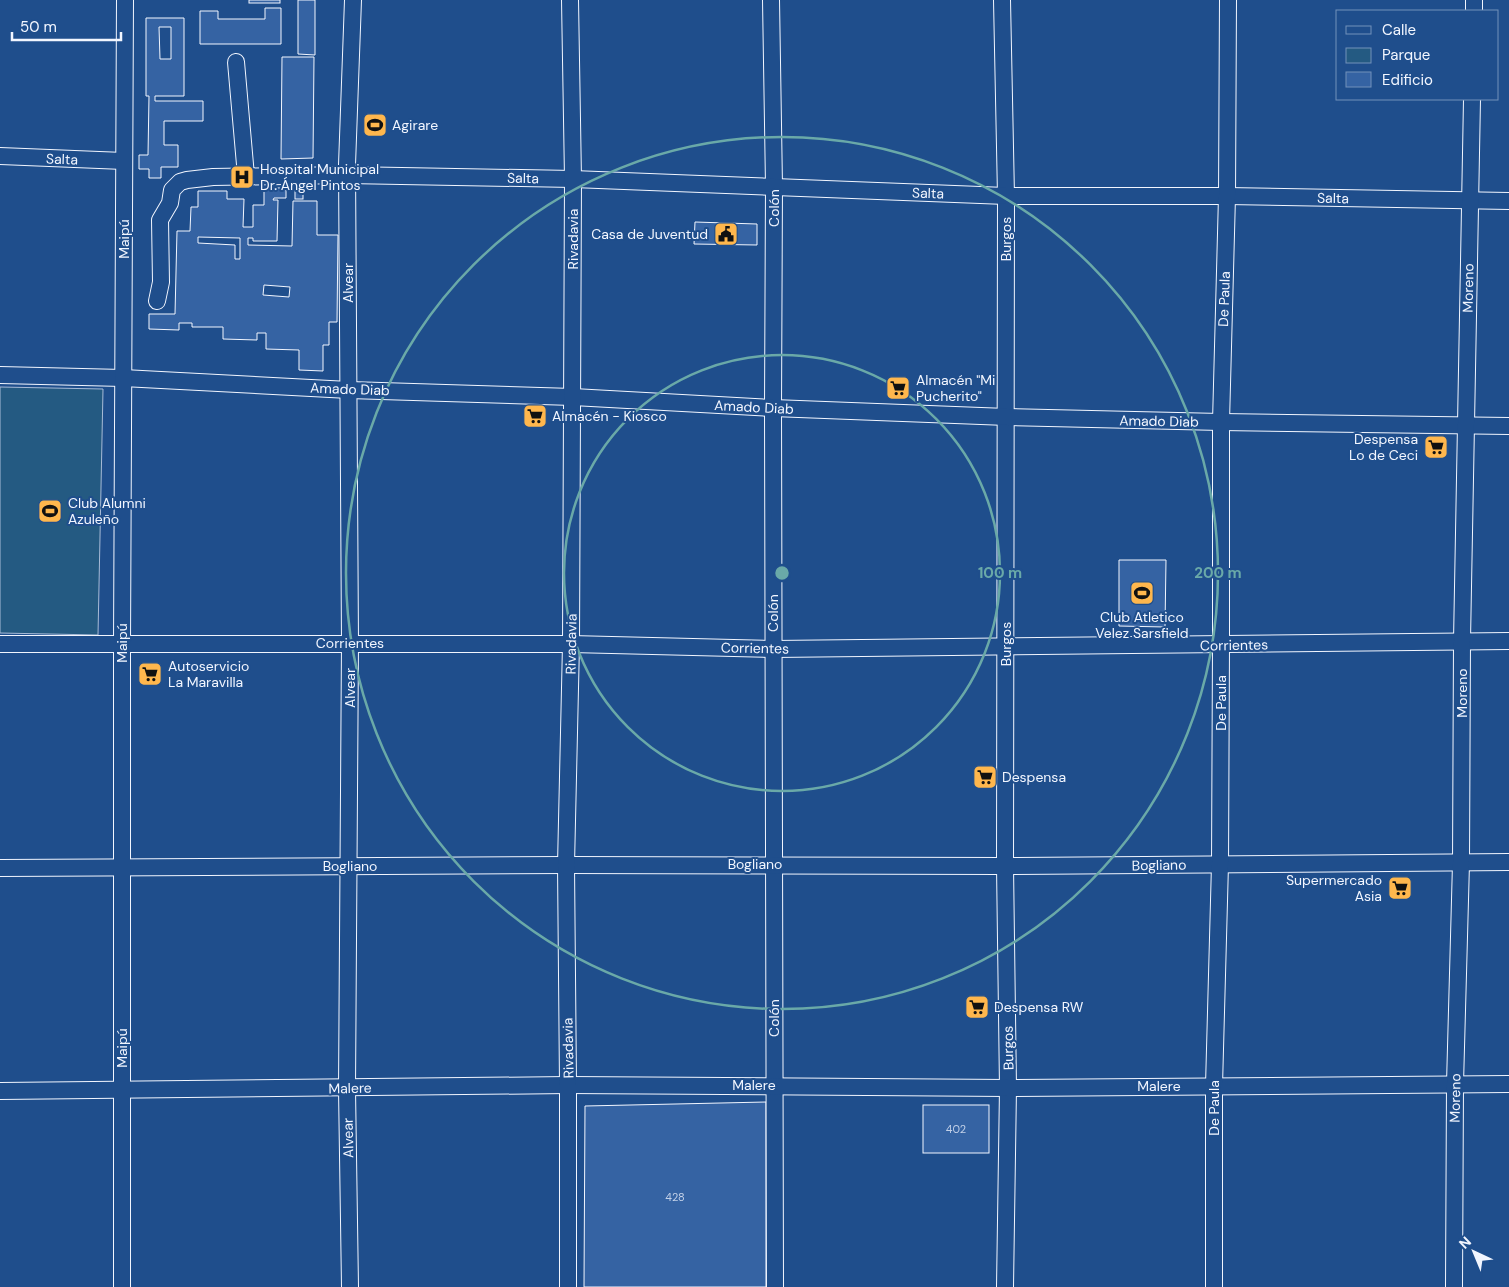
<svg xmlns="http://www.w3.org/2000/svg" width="1509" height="1287" viewBox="0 0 1509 1287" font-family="'DM Sans',sans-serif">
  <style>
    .green { fill: #245a82; stroke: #a8bbd7 }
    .building { fill: #3563a3; stroke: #f2f6ff; fill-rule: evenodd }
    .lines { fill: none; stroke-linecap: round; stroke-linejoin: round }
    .minor-casing { stroke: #f2f6ff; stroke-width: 18 }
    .minor { stroke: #1f4e8c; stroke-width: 16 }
    .ring { fill: none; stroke: #6aa9a8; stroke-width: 2.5 }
    .labels { text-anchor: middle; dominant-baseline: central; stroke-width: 4; stroke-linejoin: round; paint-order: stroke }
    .number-label { font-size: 11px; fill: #c3d1e8 }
    .poi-label { font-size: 14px; fill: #f2f6ff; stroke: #1f4e8c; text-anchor: start }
    .street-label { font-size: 14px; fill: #f2f6ff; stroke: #1f4e8c }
    .centre { fill: #6aa9a8; stroke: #1f4e8c; stroke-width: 2.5 }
    .ring-label { font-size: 15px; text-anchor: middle; font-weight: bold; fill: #6aa9a8; stroke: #1f4e8c; stroke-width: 4; stroke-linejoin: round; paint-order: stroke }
  </style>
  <rect width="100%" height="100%" fill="#1f4e8c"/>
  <path class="green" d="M0,387L103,389L98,635L0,633Z"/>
  <g class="building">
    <rect x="249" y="0" width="31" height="3"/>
    <path d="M298,0H315V55L298,54Z"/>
    <path d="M265,8H281V44H200V11H218V19H265Z"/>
    <path d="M146,18H184V96H155V101H203V121H164V145H178V167H161V178H149V169H139V155H148L149,96H146ZM159,27H171V59H160Z"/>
    <path d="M282,57H314L313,158L281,159Z"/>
    <rect x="295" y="182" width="8" height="17"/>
    <path d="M264,188H286V198H274L273,200H278L277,241H253V238H248V245L292,246L293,201H317V235H338L337,322H329V345H323V371L299,370V350L266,349V333H257V340L223,339V327H192V323H179V330L149,329V314H175L177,231H190L191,207H198V191H227V199H244L243,227H253V205H264ZM198,237L240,238V259H235V245L198,243ZM264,285L290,287L289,297L263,295Z"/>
    <path d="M695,222L757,224V245L694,244Z"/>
    <path d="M1119,560H1166L1165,627L1119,626Z"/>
    <path d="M766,1102V1287H584L585,1106Z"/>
    <rect x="923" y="1105" width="66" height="48"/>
  </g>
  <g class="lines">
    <g class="minor-casing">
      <g id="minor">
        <path d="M771,0L774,186L773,408L775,1287"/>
        <path d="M1002,0L1006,196L1005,866L1008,1088L1005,1287"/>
        <path d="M1474,11V0"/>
        <path d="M236,62L246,176"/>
        <path d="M0,156L124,161"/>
        <path d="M157,301L161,282L160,220L170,203L172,190L180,182L187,180L213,177L347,175L573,179L1006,196H1227L1509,201"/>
        <path d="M0,375L123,378L349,390L573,397L773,408L1007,417L1221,422L1509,426"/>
        <path d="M0,644H571L774,649L1509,641"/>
        <path d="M0,868L566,865L1005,866L1509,862"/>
        <path d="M0,1091L568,1085L1008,1088L1509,1084"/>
        <path d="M122,1287V644L125,0"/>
        <path d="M350,1287L347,1089L350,643L347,165L353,0"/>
        <path d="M568,1287V1085L566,865L571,644L573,179L570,0"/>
        <path d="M1214,1287V1086L1220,864L1221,646V422L1227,196L1228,0"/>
        <path d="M1454,1287L1455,1084L1461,863L1462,641L1472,99"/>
      </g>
    </g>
    <use href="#minor" class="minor"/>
  </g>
  <g class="ring">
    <circle cx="782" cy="573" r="218"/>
    <circle cx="782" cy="573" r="436"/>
  </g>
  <defs>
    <g id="stadium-square" transform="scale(1.25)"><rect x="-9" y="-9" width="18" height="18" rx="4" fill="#ffb74d" stroke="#1f4e8c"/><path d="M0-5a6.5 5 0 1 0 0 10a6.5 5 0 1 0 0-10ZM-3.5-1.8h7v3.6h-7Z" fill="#111"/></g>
    <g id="hospital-square" transform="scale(1.25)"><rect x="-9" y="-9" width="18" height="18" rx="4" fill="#ffb74d" stroke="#1f4e8c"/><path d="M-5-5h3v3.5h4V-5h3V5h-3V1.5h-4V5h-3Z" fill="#111"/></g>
    <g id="civic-square" transform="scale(1.25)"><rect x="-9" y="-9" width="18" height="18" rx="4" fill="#ffb74d" stroke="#1f4e8c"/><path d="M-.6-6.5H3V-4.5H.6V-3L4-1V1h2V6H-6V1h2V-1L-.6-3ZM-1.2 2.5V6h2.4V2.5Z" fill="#111"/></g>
    <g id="supermarket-square" transform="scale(1.25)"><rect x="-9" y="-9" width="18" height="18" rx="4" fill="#ffb74d" stroke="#1f4e8c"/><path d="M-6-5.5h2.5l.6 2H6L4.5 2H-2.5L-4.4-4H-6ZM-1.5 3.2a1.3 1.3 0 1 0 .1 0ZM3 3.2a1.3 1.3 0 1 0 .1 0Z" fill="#111"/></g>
  </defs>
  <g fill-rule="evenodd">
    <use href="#stadium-square" x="375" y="125"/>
    <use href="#hospital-square" x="242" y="177"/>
    <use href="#civic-square" x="726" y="234"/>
    <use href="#supermarket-square" x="898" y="388"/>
    <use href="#supermarket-square" x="535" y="416"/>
    <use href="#supermarket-square" x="1436" y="447"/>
    <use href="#stadium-square" x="50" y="511"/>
    <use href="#stadium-square" x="1142" y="593"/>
    <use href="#supermarket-square" x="150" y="674"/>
    <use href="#supermarket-square" x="985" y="777"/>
    <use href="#supermarket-square" x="1400" y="888"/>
    <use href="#supermarket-square" x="977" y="1007"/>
  </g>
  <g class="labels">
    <g class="number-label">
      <text x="956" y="1129">402</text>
      <text x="675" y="1197">428</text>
    </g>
    <g class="poi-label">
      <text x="392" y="125">Agirare</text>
      <text x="260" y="169">Hospital Municipal<tspan x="260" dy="16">Dr. Ángel Pintos</tspan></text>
      <text x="708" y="234" text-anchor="end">Casa de Juventud</text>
      <text x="916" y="380">Almacén "Mi<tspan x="916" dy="16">Pucherito"</tspan></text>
      <text x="552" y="416">Almacén - Kiosco</text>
      <text x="1418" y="439" text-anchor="end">Despensa<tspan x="1418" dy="16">Lo de Ceci</tspan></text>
      <text x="68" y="503">Club Alumni<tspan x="68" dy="16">Azuleño</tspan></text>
      <text x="1142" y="617" text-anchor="middle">Club Atletico<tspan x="1142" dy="16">Velez Sarsfield</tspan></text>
      <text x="168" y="666">Autoservicio<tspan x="168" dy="16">La Maravilla</tspan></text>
      <text x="1002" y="777">Despensa</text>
      <text x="1382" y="880" text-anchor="end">Supermercado<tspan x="1382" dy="16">Asia</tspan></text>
      <text x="994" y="1007">Despensa RW</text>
    </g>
    <g class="street-label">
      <text transform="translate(62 159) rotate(2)">Salta</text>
      <text transform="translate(523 178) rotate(1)">Salta</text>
      <text transform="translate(928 193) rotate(2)">Salta</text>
      <text transform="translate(1333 198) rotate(1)">Salta</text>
      <text transform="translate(774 208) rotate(-90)">Colón</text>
      <text transform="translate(124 239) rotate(-90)">Maipú</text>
      <text transform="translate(573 239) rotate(-90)">Rivadavia</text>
      <text transform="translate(1006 239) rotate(-90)">Burgos</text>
      <text transform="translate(348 283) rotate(-90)">Alvear</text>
      <text transform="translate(1468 288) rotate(-89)">Moreno</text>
      <text transform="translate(1224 299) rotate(-88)">De Paula</text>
      <text transform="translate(350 389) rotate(2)">Amado Diab</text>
      <text transform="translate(754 407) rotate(3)">Amado Diab</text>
      <text transform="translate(1159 421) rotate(1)">Amado Diab</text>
      <text transform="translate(773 613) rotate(-90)">Colón</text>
      <text transform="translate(122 643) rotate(-90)">Maipú</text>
      <text x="350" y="643">Corrientes</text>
      <text transform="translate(571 644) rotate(-89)">Rivadavia</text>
      <text transform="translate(1006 644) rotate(-90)">Burgos</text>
      <text transform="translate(1234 645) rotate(-1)">Corrientes</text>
      <text transform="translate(755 648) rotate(1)">Corrientes</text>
      <text transform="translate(350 688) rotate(-90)">Alvear</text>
      <text transform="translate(1462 693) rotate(-90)">Moreno</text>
      <text transform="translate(1221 703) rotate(-90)">De Paula</text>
      <text x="755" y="864">Bogliano</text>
      <text transform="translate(1159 865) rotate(-1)">Bogliano</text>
      <text x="350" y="866">Bogliano</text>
      <text transform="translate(774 1018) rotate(-90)">Colón</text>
      <text transform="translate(122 1048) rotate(-90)">Maipú</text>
      <text transform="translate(568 1048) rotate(-91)">Rivadavia</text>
      <text transform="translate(1008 1048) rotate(-91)">Burgos</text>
      <text x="754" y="1085">Malere</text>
      <text x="1159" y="1086">Malere</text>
      <text transform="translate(350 1088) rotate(-1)">Malere</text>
      <text transform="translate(1455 1098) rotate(-89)">Moreno</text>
      <text transform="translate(1214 1108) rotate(-90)">De Paula</text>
      <text transform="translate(348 1138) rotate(-91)">Alvear</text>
    </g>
  </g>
  <circle cx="782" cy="573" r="8" class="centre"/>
  <g class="ring-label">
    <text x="1000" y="578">100 m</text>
    <text x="1218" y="578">200 m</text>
  </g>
  <rect x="1336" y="10" width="162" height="90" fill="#1f4e8c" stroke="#7391ba"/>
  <rect x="1346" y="26" width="25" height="8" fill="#1f4e8c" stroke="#7391ba"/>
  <text x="1382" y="35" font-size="15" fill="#f2f6ff">Calle</text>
  <rect x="1346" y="48" width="25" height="15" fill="#245a82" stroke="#7391ba"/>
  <text x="1382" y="60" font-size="15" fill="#f2f6ff">Parque</text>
  <rect x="1346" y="72" width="25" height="15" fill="#3563a3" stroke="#7391ba"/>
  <text x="1382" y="85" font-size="15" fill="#f2f6ff">Edificio</text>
  <g transform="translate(1474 1252) rotate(316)" stroke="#1f4e8c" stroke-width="4" paint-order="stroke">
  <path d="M0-4L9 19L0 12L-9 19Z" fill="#f2f6ff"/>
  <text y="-8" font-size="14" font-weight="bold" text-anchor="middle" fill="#f2f6ff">N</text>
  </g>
  <path d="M12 32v8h109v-8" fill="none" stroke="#f2f6ff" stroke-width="2.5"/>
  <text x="20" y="32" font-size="15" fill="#f2f6ff" stroke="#1f4e8c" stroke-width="4" paint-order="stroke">50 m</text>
</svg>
